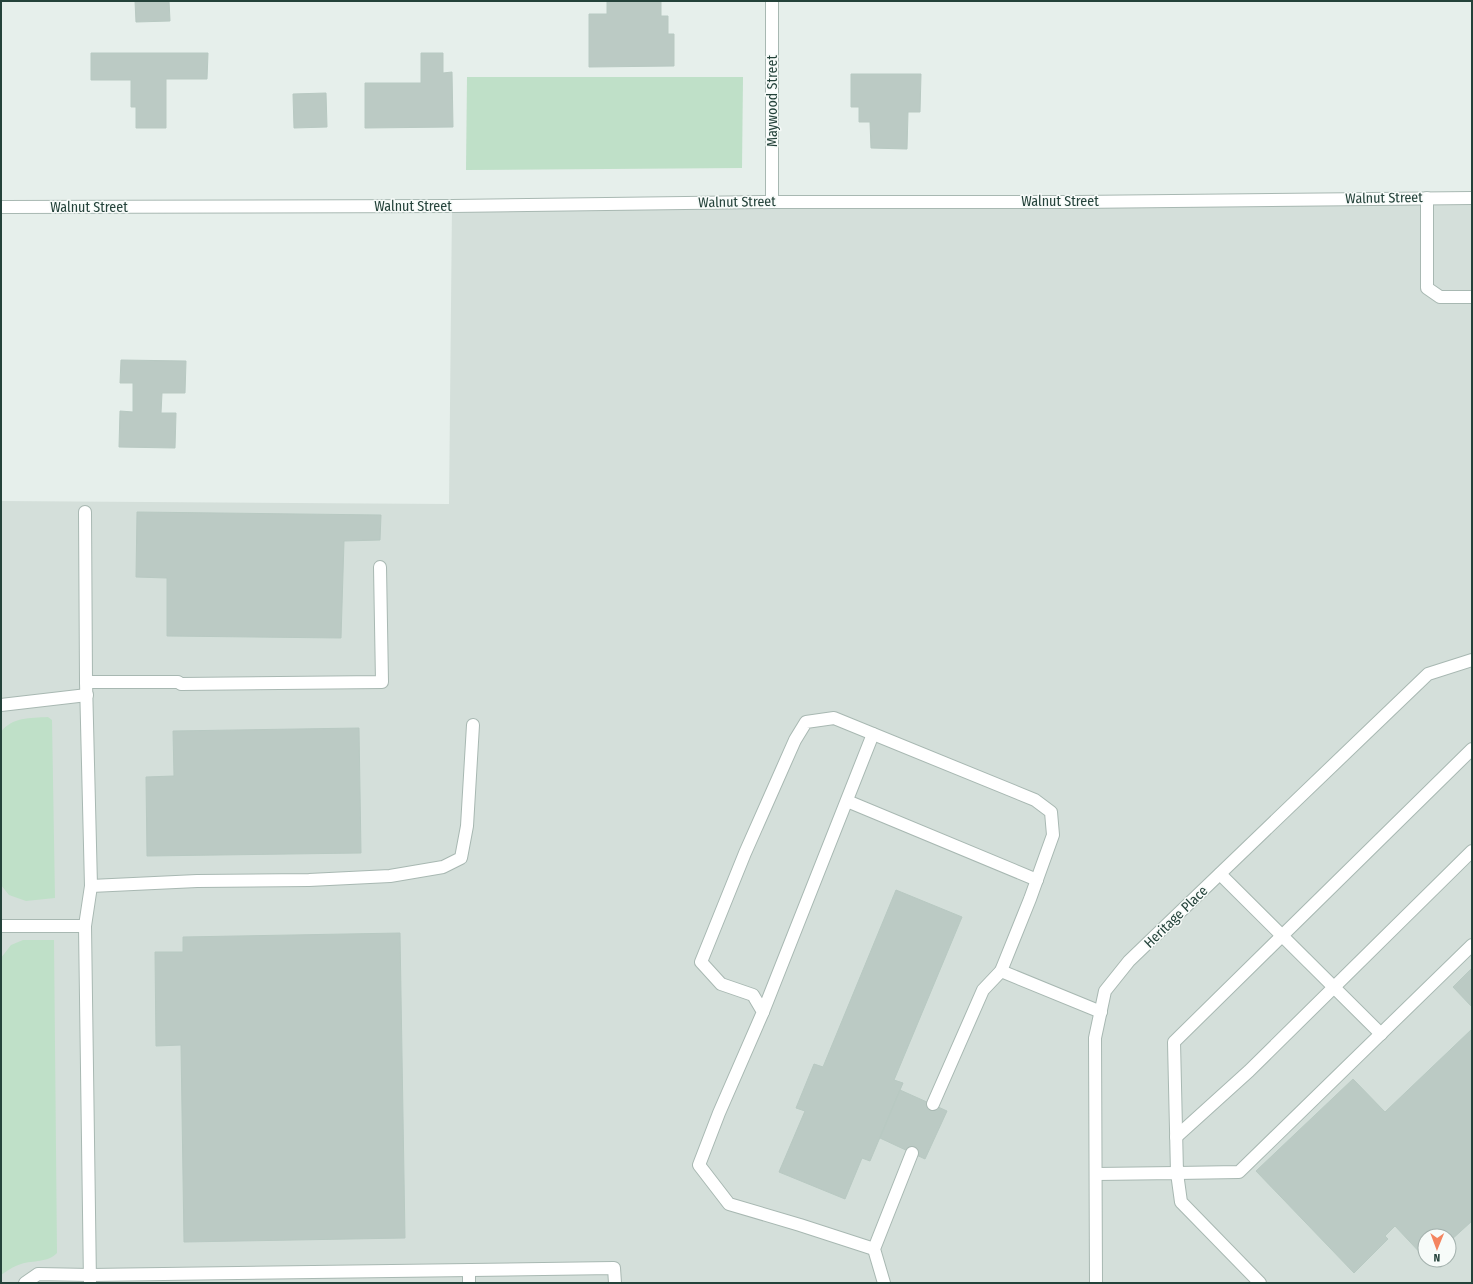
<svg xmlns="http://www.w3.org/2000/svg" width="1473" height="1284" viewBox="0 0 1473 1284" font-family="'Fira Sans Condensed',sans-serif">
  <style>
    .built { fill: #d4dfda; fill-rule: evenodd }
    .green { fill: #bfe0c8 }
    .building { fill: #bbcac4; stroke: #b8c9c2 }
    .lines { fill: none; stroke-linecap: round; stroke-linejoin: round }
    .lane-casing { stroke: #a8b8b2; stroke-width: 14 }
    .street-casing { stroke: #a8b8b2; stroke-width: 14 }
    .lane { stroke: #fff; stroke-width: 12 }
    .street { stroke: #fff; stroke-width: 12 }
    .labels { text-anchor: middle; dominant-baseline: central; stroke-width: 3; stroke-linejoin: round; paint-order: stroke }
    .street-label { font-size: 14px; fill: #24423a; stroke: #f7fbf9 }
  </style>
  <rect width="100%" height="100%" fill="#e6efeb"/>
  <path class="built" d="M1472,198V1283H1V501L449,504L452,206ZM1425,1236H1449V1260H1425Z"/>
  <g class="green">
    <path d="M467,77H743L742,168L466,170Z"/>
    <path d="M48,717L52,720L55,898L26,901L9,895L1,885V732C12,717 30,718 48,717Z"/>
    <path d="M23,940H54L57,1253C47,1263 34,1260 21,1264C14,1266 7,1271 1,1275V958L11,945Z"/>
  </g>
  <g class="building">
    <path d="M135,1H169L170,21L136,22Z"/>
    <path d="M607,1H661V16H668V34H674V66L589,67V14H607Z"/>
    <path d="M91,53H208L207,79H166V128H136V107H131V80H91Z"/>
    <path d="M421,53H443V73L452,72L453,127L365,128V83H421Z"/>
    <path d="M851,74H921L920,112H908L907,149L871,148L870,122H859V107H851Z"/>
    <path d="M326,93L327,127L294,128L293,94Z"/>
    <path d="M121,360L186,361L185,393H162L161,413H176L175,448L119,447L120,411L133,412V383H120Z"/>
    <path d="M137,512L381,515L380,540L344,541L341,638L167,636V578L136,577Z"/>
    <path d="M359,728L361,853L147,856L146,777L174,776L173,731Z"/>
    <path d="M896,890L962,917L894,1080L903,1083L900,1090L870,1161L862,1158L845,1199L779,1172L805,1111L796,1108L814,1064L823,1067Z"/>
    <path d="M400,933L405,1238L184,1242L181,1045L156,1046L155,952H183V937Z"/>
    <path d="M1472,968V1007L1453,987Z"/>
    <path d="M1472,1029V1221L1450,1241L1455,1246L1449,1251V1236H1425V1258L1395,1226L1385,1236L1388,1239L1354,1273L1256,1171L1353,1079L1385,1112Z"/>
    <path d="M900,1090L947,1111L925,1159L880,1138Z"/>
    <path d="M1427,1260H1440L1433,1266Z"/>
  </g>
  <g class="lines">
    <g class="lane-casing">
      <g id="lane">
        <path d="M1427,198V288L1440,297H1472"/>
        <path d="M86,682H178L181,684L382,682L380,567"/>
        <path d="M1,705L87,695"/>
        <path d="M1472,749L1174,1042L1177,1173L1239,1172L1472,945"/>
        <path d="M847,801L1037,880"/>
        <path d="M1220,874L1381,1034"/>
        <path d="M91,886L197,881L309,880L390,876L443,867L461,858L467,826L473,725"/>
        <path d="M1,926H85L91,886L86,682L85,512"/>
        <path d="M85,926L90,1283"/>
        <path d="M763,1012L873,734"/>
        <path d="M933,1104L983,990L1001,971L1101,1012"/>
        <path d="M1176,1137L1249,1071L1472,851"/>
        <path d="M1096,1174L1177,1173L1181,1202L1260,1283"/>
        <path d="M874,1249L800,1225L729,1204L699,1165L719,1113L763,1012L753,995L721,984L701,962L745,853L795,740L806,722L834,718L1035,800L1051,812L1053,835L1030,899L1001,971"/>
        <path d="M469,1270V1283"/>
        <path d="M25,1283L38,1274L90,1275L614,1268L615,1283"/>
        <path d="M884,1283L874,1249L912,1153"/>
      </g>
    </g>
    <g class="street-casing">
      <g id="street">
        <path d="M772,202V1"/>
        <path d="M1,207L452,206L772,202H1075L1472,198"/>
        <path d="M1096,1283L1095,1038L1105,991L1129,961L1428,674L1472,660"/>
      </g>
    </g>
    <use href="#lane" class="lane"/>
    <use href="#street" class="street"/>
  </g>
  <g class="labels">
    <g class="street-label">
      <text transform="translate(772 101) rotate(-90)">Maywood Street</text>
      <text transform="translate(1384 198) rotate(-1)">Walnut Street</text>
      <text x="1060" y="201">Walnut Street</text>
      <text transform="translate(737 202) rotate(-1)">Walnut Street</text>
      <text x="413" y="206">Walnut Street</text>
      <text x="89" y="207">Walnut Street</text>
      <text transform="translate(1176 917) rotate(-44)">Heritage Place</text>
    </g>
  </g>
  <rect width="1473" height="1284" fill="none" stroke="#24423a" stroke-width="4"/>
  <g transform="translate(1437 1248) rotate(181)"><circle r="19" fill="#f7fbf9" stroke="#a3b1ad"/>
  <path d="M0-3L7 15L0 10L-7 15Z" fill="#f4845f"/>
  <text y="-6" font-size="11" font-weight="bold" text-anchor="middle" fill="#24423a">N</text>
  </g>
</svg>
